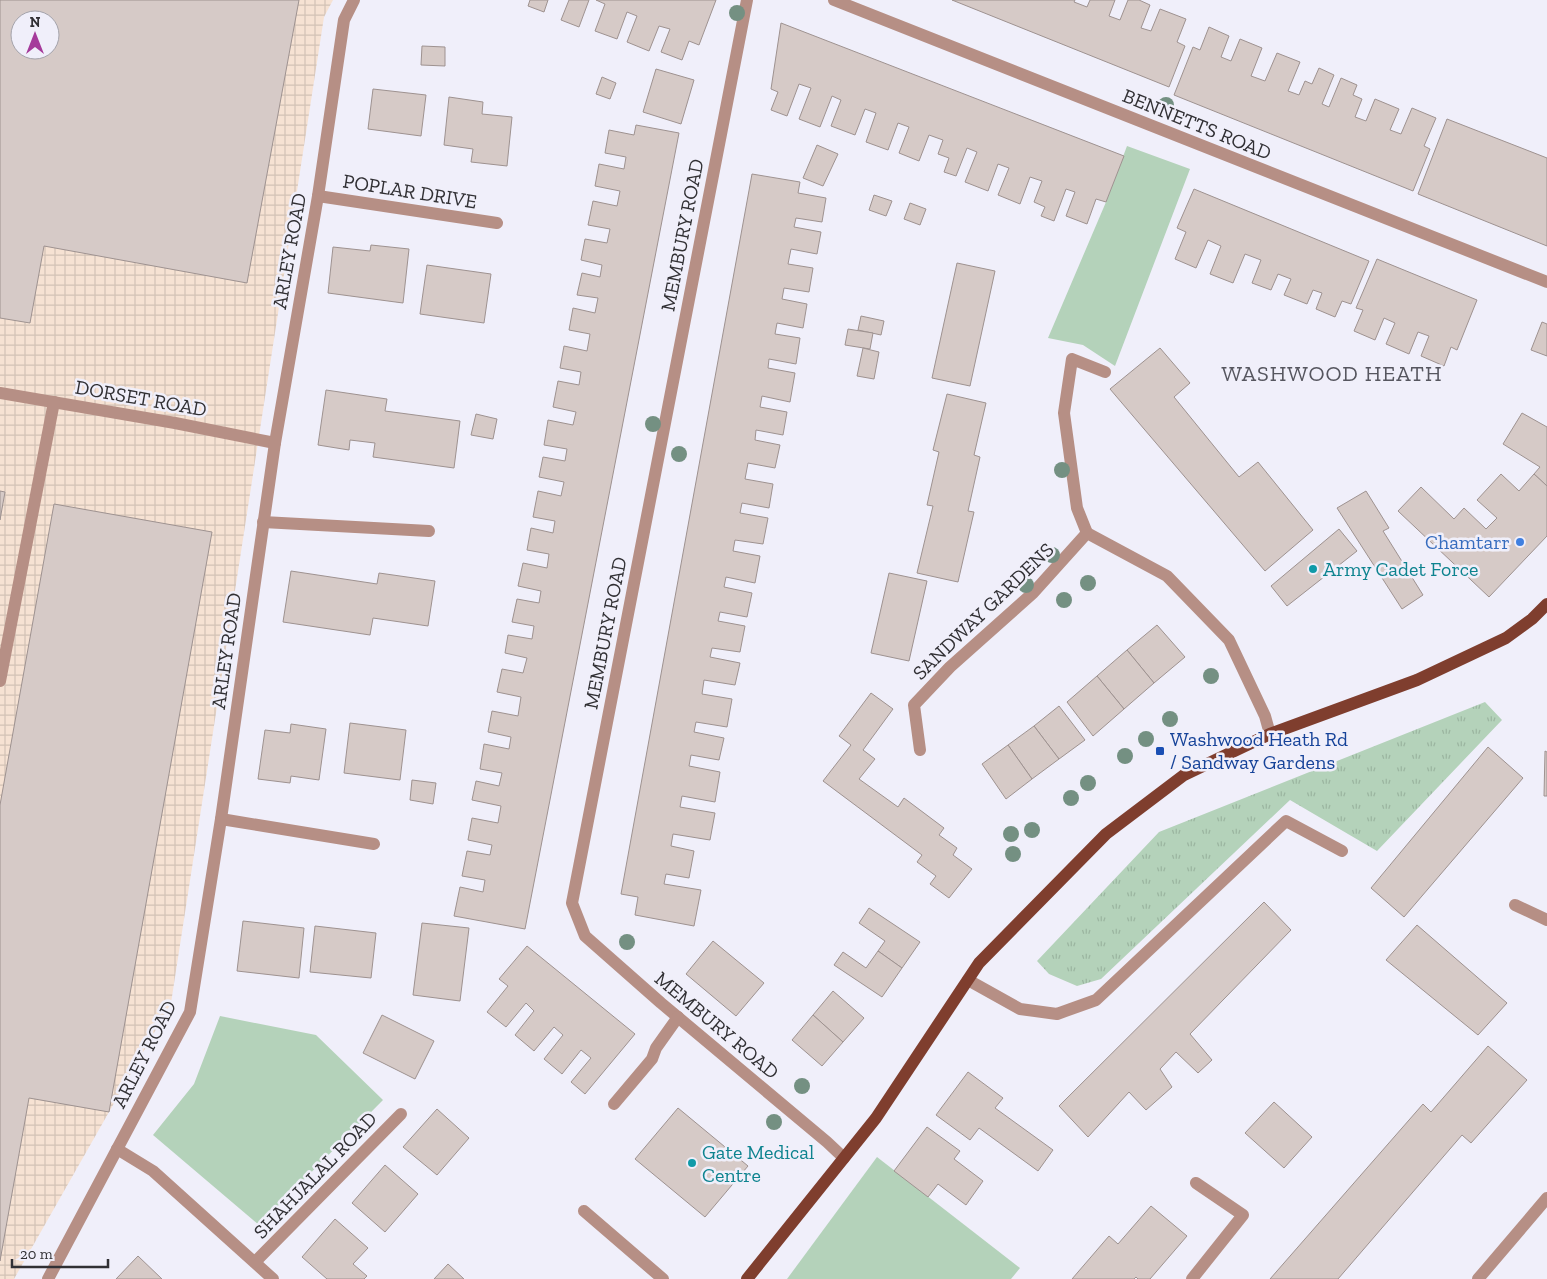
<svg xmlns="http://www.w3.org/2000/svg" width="1547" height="1279" viewBox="0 0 1547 1279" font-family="'Zilla Slab',serif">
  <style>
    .industrial { fill: url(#industrial-grid); fill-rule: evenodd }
    .grass { fill: url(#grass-tufts) }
    .green { fill: #b4d2ba }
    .building { fill: #d6cac7; stroke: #9e9290; fill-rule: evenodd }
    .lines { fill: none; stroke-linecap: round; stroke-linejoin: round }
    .minor { stroke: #b68f85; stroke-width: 12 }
    .major { stroke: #7f3e2e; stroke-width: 12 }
    .tree { fill: #749082 }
    .shop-dot { fill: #3f7fe0; stroke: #f0effa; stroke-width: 2 }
    .culture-dot { fill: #0f9aa8; stroke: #f0effa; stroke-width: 2 }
    .transit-dot { fill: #1a4fb4; stroke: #f0effa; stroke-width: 2 }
    .labels { text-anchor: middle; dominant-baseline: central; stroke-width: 5; stroke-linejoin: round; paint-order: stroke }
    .street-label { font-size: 20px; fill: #313034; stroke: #f0effa }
    .shop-label { font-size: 20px; fill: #366cbe; stroke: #f0effa; text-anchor: end }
    .culture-label { font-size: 20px; fill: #0d838f; stroke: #f0effa; text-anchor: start }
    .transit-label { font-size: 20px; fill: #164399; stroke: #f0effa; text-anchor: start }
    .quarter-label { font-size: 22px; letter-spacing: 1px; fill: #56565f; stroke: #f0effa }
  </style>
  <defs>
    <pattern id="industrial-grid" width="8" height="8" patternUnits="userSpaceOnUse" patternTransform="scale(1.25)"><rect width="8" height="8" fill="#f6e2d3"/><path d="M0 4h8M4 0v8" fill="none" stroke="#d3c2b6"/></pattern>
    <pattern id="grass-tufts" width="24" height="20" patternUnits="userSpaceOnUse" patternTransform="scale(1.25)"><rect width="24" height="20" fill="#b4d2ba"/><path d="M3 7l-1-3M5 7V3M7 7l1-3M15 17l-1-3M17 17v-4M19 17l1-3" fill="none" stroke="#9bb5a0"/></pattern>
  </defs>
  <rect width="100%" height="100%" fill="#f0effa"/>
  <path class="industrial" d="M0,0H333L324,17L171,1003L14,1279H0ZM20,20H50V50H20Z"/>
  <path class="grass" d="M1485,702L1502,720L1377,851L1290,800L1101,979L1077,986L1049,974L1037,961L1159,832Z"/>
  <g class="green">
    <path d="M1127,146L1190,169L1115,366L1083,345L1048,338L1106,202Z"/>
    <path d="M220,1016L316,1035L383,1100L259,1225L153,1135L194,1084Z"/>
    <path d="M877,1157L1020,1268L1011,1279H787Z"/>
  </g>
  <g class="building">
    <path d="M0,0H299L247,283L44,246L30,323L0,318ZM20,20H50V50H20Z"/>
    <path d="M530,0H548L544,12L528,6Z"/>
    <path d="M569,0H589L579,27L561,20Z"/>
    <path d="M596,0H716L699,45L689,41L682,60L661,52L670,29L659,26L649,51L627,42L637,16L627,12L617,39L595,31L605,4Z"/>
    <path d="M952,0H1075L1074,2L1087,7L1090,0H1115L1109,16L1120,20L1128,0H1139L1150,5L1141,28L1151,31L1160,9L1186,19L1177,42L1185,46L1169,87Z"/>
    <path d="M781,23L1124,156L1106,202L1096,199L1087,224L1066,216L1075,192L1066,189L1054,221L1041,216L1045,207L1034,202L1042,181L1030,177L1020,204L998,195L1009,168L998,164L988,191L965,182L977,152L967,148L956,176L944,172L949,158L938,154L943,140L929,135L919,161L899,153L909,127L898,123L888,150L866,142L876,113L865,109L855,135L831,126L841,100L832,96L820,127L799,119L811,88L799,84L787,116L771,110L778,92L771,89Z"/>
    <path d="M1209,27L1229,36L1221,57L1231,61L1240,39L1262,48L1251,76L1265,81L1277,53L1300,62L1288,91L1299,95L1305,81L1312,84L1319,68L1334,75L1322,104L1329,107L1341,78L1357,85L1353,95L1362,99L1355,117L1366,121L1375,99L1399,109L1390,130L1401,134L1412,108L1436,118L1424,146L1430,149L1413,191L1174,95L1193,47L1200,50Z"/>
    <path d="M422,46L445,47V66L421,65Z"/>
    <path d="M656,69L694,80L681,124L643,112Z"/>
    <path d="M602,77L616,83L610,99L596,94Z"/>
    <path d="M373,89L426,95L421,136L368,129Z"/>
    <path d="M449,97L483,102L482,114L512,117L507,166L471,162L473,149L444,145Z"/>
    <path d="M1447,119L1547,158V246L1418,194Z"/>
    <path d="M636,125L679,133L525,929L454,916L460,887L483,892L485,880L462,876L467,851L490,855L492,845L468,840L472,818L498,823L501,806L472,800L476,781L499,786L502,773L480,769L484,744L509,749L511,737L488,732L492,711L518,716L521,697L497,692L502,669L523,673L527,658L505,653L508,635L532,639L534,626L512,622L517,599L539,603L541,591L518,586L523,563L547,568L549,554L527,550L531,528L553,533L555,521L533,517L538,491L561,496L564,482L539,477L543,457L565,461L567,449L544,445L548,420L573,425L576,412L553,407L558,381L579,385L581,372L560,368L564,346L587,351L590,334L569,330L573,308L595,313L598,298L577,295L582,273L600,277L602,265L581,260L585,239L607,243L610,229L588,225L593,201L617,206L620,191L595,186L599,164L624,169L626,157L605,153L609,130L634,135Z"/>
    <path d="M817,145L838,154L823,186L803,178Z"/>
    <path d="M752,174L800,182L798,193L826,198L822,222L796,218L794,227L821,232L817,254L791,249L788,264L813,268L809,292L784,288L782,299L807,304L803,328L777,323L775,334L800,338L796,364L769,359L768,368L795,373L790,402L762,396L760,407L787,412L783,435L756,430L755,440L780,445L775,468L748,463L745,479L773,484L769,508L742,503L740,513L768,518L763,544L735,540L733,551L760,556L755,583L726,577L724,587L752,593L747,617L720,612L718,621L745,626L740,652L712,648L710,657L740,663L735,685L704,680L702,694L732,699L727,727L696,722L694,732L724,738L719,760L691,755L689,766L720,772L715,802L682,796L680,807L715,813L710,840L673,834L671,846L694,851L689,878L666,874L664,884L701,890L694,926L635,915L638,897L621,894Z"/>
    <path d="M1194,189L1369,261L1351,304L1342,301L1335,317L1316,309L1322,293L1313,290L1307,304L1284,295L1291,279L1278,274L1271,290L1252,283L1261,260L1245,254L1233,283L1210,274L1221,246L1208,240L1196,268L1175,259L1186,232L1177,228Z"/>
    <path d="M874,195L892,201L886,216L869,210Z"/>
    <path d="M910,203L926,209L920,225L904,219Z"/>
    <path d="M371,245L409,249L403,303L328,293L333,247L370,251Z"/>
    <path d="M1377,259L1477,300L1457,350L1451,347L1444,366L1421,356L1429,336L1418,332L1409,354L1386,344L1395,323L1384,318L1375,340L1354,331L1363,310L1356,308Z"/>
    <path d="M957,263L995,271L970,386L932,378Z"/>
    <path d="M427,265L491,274L484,323L420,314Z"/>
    <path d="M861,316L884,321L881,335L858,330Z"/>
    <path d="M1542,322L1547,324V356L1531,350Z"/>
    <path d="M848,329L873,333L870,349L845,345Z"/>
    <path d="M863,348L879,352L874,379L857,376Z"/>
    <path d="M1160,348L1190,383L1174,397L1239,477L1258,462L1313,530L1265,571L1110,389Z"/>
    <path d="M326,390L387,399L385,411L460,421L454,468L373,457L375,443L350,440L349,450L318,445Z"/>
    <path d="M947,394L986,403L974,455L980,457L968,511L974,512L958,582L917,573L933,506L927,505L939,452L933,450Z"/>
    <path d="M1522,413L1547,427V486L1534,474L1540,467L1503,444Z"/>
    <path d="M476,414L497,419L493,439L471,435Z"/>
    <path d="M1501,474L1519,491L1534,474L1547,486V536L1489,597L1398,511L1421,487L1454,519L1464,508L1486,529L1497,518L1477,500Z"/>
    <path d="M0,491L5,492L0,520Z"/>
    <path d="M1366,491L1389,528L1383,531L1423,595L1402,609L1337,508Z"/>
    <path d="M54,504L212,532L109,1112L29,1098L0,1261V805Z"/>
    <path d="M1339,529L1357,551L1287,606L1271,586Z"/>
    <path d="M291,571L377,584L379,573L435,581L428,626L373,618L370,635L283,622Z"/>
    <path d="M889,573L927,581L909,661L871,653Z"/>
    <path d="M1157,625L1185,657L1154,683L1127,650Z"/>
    <path d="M1127,650L1154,683L1124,709L1097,676Z"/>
    <path d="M1097,676L1124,709L1093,736L1067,702Z"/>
    <path d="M871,693L893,709L863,750L875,759L859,779L898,807L904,798L944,828L939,835L957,848L953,855L972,869L949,898L930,884L936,876L917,862L922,855L823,781L851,745L839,736Z"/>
    <path d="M1059,706L1085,740L1059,759L1034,726Z"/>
    <path d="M350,723L406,730L400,780L344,773Z"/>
    <path d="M291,724L326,729L319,780L291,776L290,783L258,779L265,730L290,733Z"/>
    <path d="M1034,726L1059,759L1032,779L1008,745Z"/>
    <path d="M1008,745L1032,779L1006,799L982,764Z"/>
    <path d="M1488,747L1523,778L1404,917L1371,888Z"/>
    <path d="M1545,751L1547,752V796H1544Z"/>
    <path d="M412,780L436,783L433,804L410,800Z"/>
    <path d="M1264,902L1291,930L1190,1034L1212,1060L1198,1073L1176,1052L1160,1069L1172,1087L1146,1110L1129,1092L1088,1137L1059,1106Z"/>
    <path d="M869,908L920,942L902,968L878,951L885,941L859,923Z"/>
    <path d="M243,921L304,928L299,978L237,971Z"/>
    <path d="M422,923L469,928L460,1001L413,995Z"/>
    <path d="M1417,925L1507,1003L1478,1035L1386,960Z"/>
    <path d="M315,926L376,933L371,978L310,972Z"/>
    <path d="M713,941L764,983L736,1016L686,974Z"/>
    <path d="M527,946L635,1034L585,1094L571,1082L591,1058L581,1050L562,1074L544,1059L563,1035L554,1027L534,1051L515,1035L534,1011L526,1003L506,1027L487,1012L508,986L499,979Z"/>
    <path d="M878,951L902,968L882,997L834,965L843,952L866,968Z"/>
    <path d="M833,991L864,1018L843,1042L813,1015Z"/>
    <path d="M382,1015L434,1041L415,1079L363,1053Z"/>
    <path d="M813,1015L843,1042L822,1066L792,1040Z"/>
    <path d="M1488,1046L1527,1080L1471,1143L1462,1135L1338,1279H1270L1423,1104L1431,1112Z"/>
    <path d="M968,1072L1003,1098L995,1108L1053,1150L1038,1171L979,1128L970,1140L936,1115Z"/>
    <path d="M1274,1102L1312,1137L1284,1168L1245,1133Z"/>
    <path d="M678,1108L748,1166L705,1217L635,1159Z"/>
    <path d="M437,1109L469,1138L437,1175L403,1147Z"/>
    <path d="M927,1127L960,1151L954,1159L983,1181L966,1205L938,1184L928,1197L894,1171Z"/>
    <path d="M385,1165L418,1194L385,1232L352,1203Z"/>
    <path d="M1151,1206L1187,1236L1150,1279H1138L1136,1277L1134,1279H1072L1109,1236L1118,1244Z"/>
    <path d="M335,1219L368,1248L353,1264L367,1276L364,1279H327L302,1257Z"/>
    <path d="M138,1256L162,1279H116Z"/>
    <path d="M448,1264L464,1279H434Z"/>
  </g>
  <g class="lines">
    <g class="minor">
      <path d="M747,0L572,903L585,936L661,1003L827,1142L844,1158"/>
      <path d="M834,0L1547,282"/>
      <path d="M318,196L497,223"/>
      <path d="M0,393L175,423L275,443"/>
      <path d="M263,522L429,531"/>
      <path d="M1087,533L1077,508L1064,413L1072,359L1105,372"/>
      <path d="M0,681L54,402"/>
      <path d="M920,750L914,705L950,667L1033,593L1087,533L1167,576L1229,640L1265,716L1270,734"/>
      <path d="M221,819L374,844"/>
      <path d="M1515,905L1547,920"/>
      <path d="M968,980L1020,1009L1057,1014L1096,1000L1286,821L1342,851"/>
      <path d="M614,1104L652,1059L656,1048L678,1017"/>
      <path d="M117,1149L153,1171L273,1279"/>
      <path d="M584,1211L663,1279"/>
      <path d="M255,1262L401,1114"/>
      <path d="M48,1279L190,1012L221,819L275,443L318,196L344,20L354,0"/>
      <path d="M1192,1279L1243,1215L1196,1183"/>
      <path d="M1478,1279L1547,1198"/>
    </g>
    <path class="major" d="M747,1279L876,1118L979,963L1106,834L1184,775L1270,734L1417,680L1506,638L1532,619L1547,604"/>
  </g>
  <g class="tree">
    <circle cx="737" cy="13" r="8"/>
    <circle cx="1166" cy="105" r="8"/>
    <circle cx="653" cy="424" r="8"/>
    <circle cx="679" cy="454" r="8"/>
    <circle cx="1062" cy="470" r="8"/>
    <circle cx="1052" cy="555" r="8"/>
    <circle cx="1088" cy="583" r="8"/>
    <circle cx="1026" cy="585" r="8"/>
    <circle cx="1064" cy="600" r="8"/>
    <circle cx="1211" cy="676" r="8"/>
    <circle cx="1170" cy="719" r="8"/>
    <circle cx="1146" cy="739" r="8"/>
    <circle cx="1125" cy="756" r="8"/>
    <circle cx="1088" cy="783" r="8"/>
    <circle cx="1071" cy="798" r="8"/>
    <circle cx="1032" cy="830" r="8"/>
    <circle cx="1011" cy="834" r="8"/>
    <circle cx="1013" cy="854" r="8"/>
    <circle cx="627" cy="942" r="8"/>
    <circle cx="802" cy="1086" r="8"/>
    <circle cx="774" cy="1122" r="8"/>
  </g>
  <circle class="shop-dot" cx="1520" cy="542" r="5"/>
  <g class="culture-dot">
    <circle cx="1313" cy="569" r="5"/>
    <circle cx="692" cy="1163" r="5"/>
  </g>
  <rect class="transit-dot" x="1155" y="746" width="10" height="10" rx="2.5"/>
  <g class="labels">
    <g class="street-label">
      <text transform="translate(1197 124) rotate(22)">BENNETTS ROAD</text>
      <text transform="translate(410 191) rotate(9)">POPLAR DRIVE</text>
      <text transform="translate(682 235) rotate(-79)">MEMBURY ROAD</text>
      <text transform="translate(289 251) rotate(-80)">ARLEY ROAD</text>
      <text transform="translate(141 398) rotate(10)">DORSET ROAD</text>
      <text transform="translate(983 611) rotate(-44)">SANDWAY GARDENS</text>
      <text transform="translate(605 633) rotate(-79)">MEMBURY ROAD</text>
      <text transform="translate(226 651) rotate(-82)">ARLEY ROAD</text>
      <text transform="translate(717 1025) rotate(40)">MEMBURY ROAD</text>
      <text transform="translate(144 1054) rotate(-63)">ARLEY ROAD</text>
      <text transform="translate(315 1175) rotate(-46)">SHAHJALAL ROAD</text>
    </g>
    <g class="shop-label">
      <text x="1510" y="542">Chamtarr</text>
    </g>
    <g class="culture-label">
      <text x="1323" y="569">Army Cadet Force</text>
      <text x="702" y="1152">Gate Medical<tspan x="702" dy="23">Centre</tspan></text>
    </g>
    <g class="transit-label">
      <text x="1170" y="739">Washwood Heath Rd<tspan x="1170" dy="23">/ Sandway Gardens</tspan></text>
    </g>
    <g class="quarter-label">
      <text x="1332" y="373">WASHWOOD HEATH</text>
    </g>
  </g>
  <g transform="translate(35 35)"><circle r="24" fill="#f0effa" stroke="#a4a3ab"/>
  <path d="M0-4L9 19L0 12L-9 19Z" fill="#a53a9b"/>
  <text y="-8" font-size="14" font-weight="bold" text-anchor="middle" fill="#313034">N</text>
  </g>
  <path d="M12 1259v8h96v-8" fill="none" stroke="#313034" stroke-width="2.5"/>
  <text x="20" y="1259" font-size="15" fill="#313034" stroke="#f0effa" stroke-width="4" paint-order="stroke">20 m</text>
</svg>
